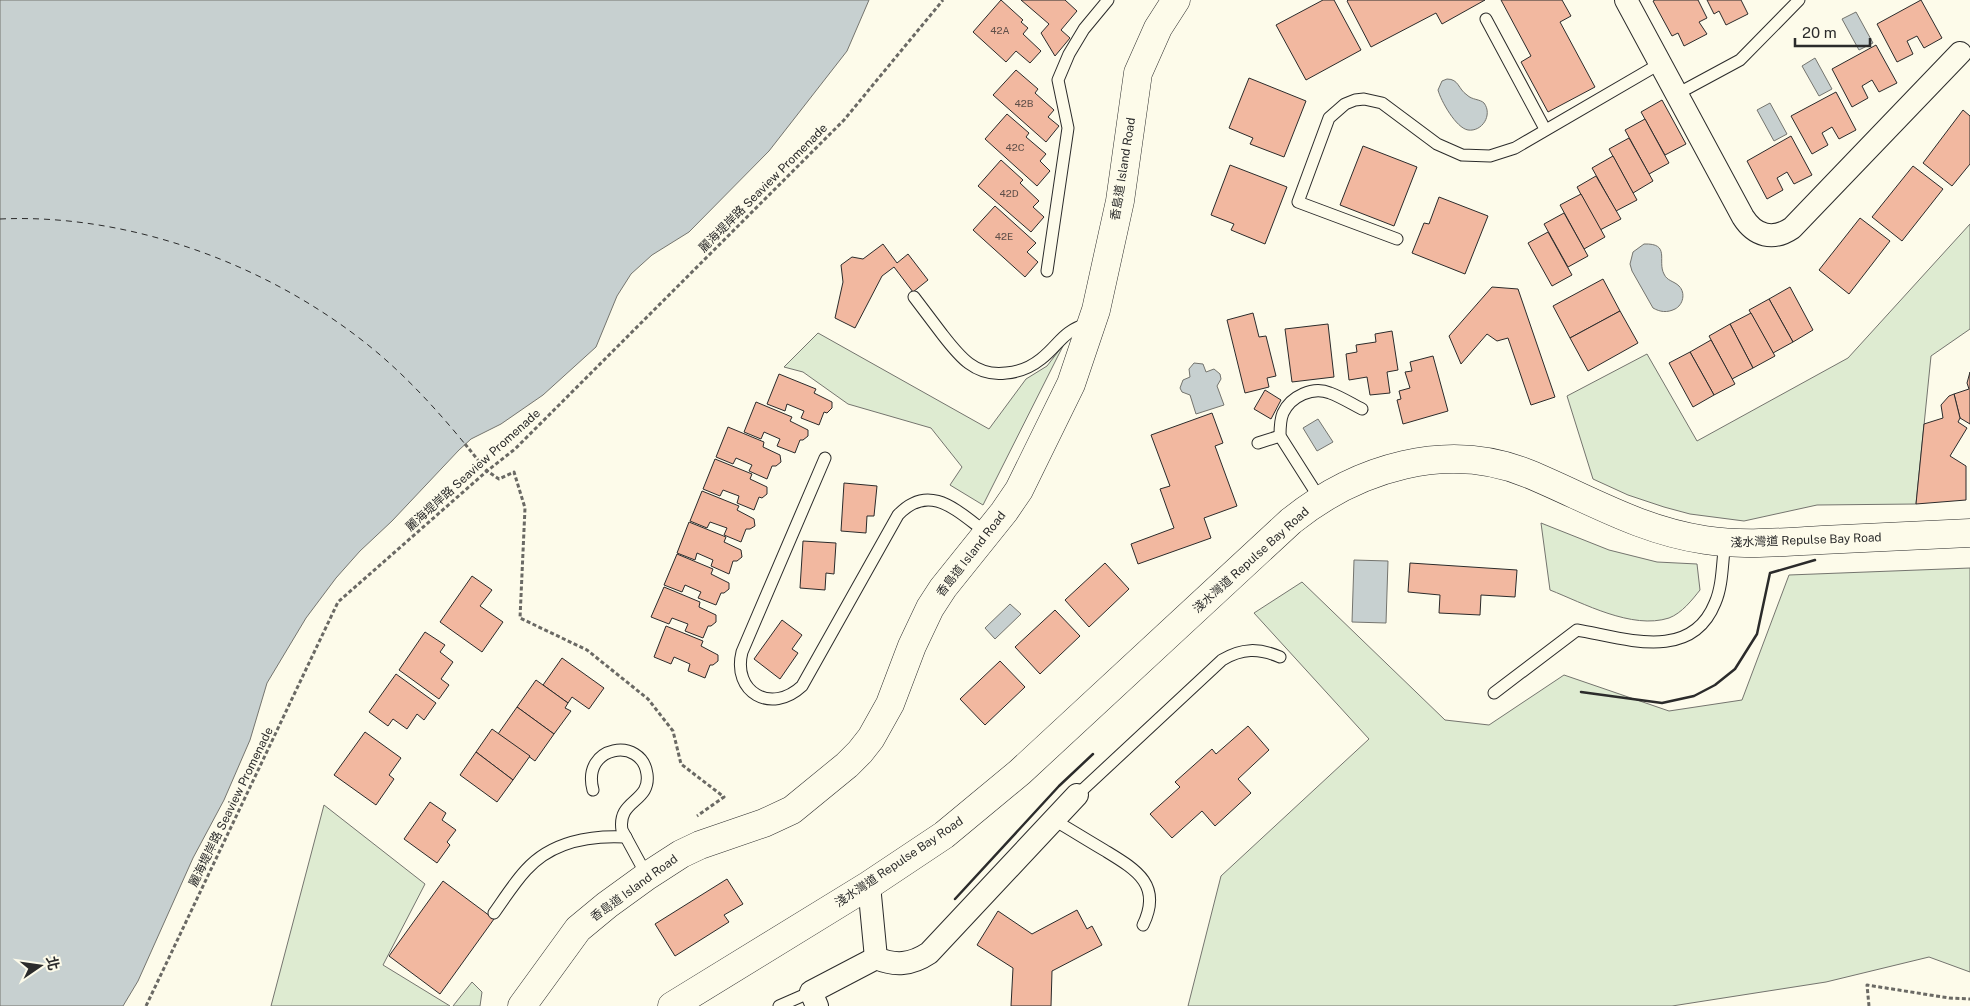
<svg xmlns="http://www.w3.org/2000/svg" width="1970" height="1006" viewBox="0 0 1970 1006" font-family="'Public Sans','Noto Sans TC',sans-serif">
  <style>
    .green { fill: #deebd1; stroke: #74746e }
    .water { fill: #c7d0d0; stroke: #74746e }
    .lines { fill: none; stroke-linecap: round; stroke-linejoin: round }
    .ferry { stroke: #2b2b2b; stroke-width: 1; stroke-dasharray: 6 5; stroke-linecap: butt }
    .building { fill: #f2b8a0; stroke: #2b2b2b }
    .lane-casing { stroke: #2b2b2b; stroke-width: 13 }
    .street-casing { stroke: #2b2b2b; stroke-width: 24 }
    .secondary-casing { stroke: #2b2b2b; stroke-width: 29 }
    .path { stroke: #6a6964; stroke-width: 3; stroke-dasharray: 4 2.5; stroke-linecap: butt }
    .lane { stroke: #fdfbea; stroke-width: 11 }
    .street { stroke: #fdfbea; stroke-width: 22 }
    .secondary { stroke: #fdfbea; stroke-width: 28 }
    .wall { stroke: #2b2b2b; stroke-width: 2.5 }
    .labels { text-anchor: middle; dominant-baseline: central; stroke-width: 4; stroke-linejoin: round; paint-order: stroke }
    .number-label { font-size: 10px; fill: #5d4e48 }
    .street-label { font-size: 12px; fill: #2b2b2b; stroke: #fdfbea }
  </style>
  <rect width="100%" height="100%" fill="#fdfbea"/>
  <g class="green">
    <path d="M1970,224V329L1931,356L1916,504L1817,505L1744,521L1690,514L1664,507L1628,495L1593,479L1567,396L1647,354L1697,441L1848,358Z"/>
    <path d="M818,333L989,429L1026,379L1047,366L1064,344L983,505L950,485L962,467L931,428L848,404L803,372L784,367Z"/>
    <path d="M1541,523L1609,550L1657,562L1697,564L1700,590C1692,600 1682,613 1669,618C1632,630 1583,603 1550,590Z"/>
    <path d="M1970,568V972L1929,957L1826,982L1672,1006H1188L1221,876L1369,739L1254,613L1302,582L1445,720L1489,725L1564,675L1669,711L1742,700L1789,575Z"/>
    <path d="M324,805L425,884L383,965L450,1006H271Z"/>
    <path d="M472,982L482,992L480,1006H453Z"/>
  </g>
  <g class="water">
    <path d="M0,0H869L847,51L769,151L689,232L652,255L631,274L617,296L596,347L543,395L501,424L471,439L459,450L392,521L360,551L336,578L306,618L267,683L250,740L224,800L193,858L138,981L123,1006H0Z"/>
    <path d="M1856,12L1873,43L1859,50L1842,19Z"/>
    <path d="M1815,58L1832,89L1819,96L1802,66Z"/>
    <path d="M1447,79C1459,79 1458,89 1467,95C1472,100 1480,99 1484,103C1493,115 1482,132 1468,130C1456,128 1441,101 1438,90L1442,81Z"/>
    <path d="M1770,103L1787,134L1774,141L1757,110Z"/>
    <path d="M1644,244C1671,243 1657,261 1664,274C1667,281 1674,281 1679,286C1686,293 1683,305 1675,309C1667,313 1660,312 1653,308L1632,271L1630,264L1633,252Z"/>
    <path d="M1194,363L1203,364L1206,372L1214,369L1220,374L1221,379L1217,386L1224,405L1196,414L1190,395L1182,392L1180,388L1183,380L1190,377L1189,369Z"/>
    <path d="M1318,419L1333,442L1317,451L1303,428Z"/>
    <path d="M1354,560L1388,561L1386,623L1352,622Z"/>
    <path d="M1010,604L1021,614L995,639L985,628Z"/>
  </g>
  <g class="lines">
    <path class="ferry" d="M0,219C131,213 272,266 373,349C407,377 437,410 465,444"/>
  </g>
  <g class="building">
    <path d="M1001,0L1023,20L1021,22L1028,28L1023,34L1041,51L1030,63L1016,51L1006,62L973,32Z"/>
    <path d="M1021,0H1065L1077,11L1061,30L1070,38L1055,56L1041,33L1049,24Z"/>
    <path d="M1323,0H1334L1361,50L1306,80L1276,25Z"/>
    <path d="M1348,0H1485L1442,24L1436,13L1371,47L1347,1Z"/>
    <path d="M1501,0H1562L1571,16L1560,22L1595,87L1548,112L1521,62L1531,56Z"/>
    <path d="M1655,0H1698L1707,18L1699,22L1707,34L1684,46L1678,33L1672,36L1653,1Z"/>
    <path d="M1707,0H1741L1748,14L1726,25L1719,11L1714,14Z"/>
    <path d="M1921,0L1942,38L1924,48L1917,36L1907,41L1913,54L1897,62L1877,24Z"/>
    <path d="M1876,45L1897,83L1879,92L1872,80L1862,86L1868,98L1852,107L1832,69Z"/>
    <path d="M1016,70L1038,89L1035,93L1054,110L1048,117L1059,126L1046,142L993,95Z"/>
    <path d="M1249,78L1306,101L1284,157L1250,144L1253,138L1229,128Z"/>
    <path d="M1836,92L1856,130L1839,139L1832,127L1822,133L1828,145L1812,154L1791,116Z"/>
    <path d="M1662,100L1686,144L1665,155L1641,112Z"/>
    <path d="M1963,110L1970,116V164L1952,186L1923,163Z"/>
    <path d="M1007,114L1029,133L1026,137L1046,154L1040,161L1050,171L1037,186L985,139Z"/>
    <path d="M1645,119L1669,163L1649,174L1625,130Z"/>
    <path d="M1791,136L1812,175L1794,184L1787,172L1777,178L1783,190L1767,199L1747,161Z"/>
    <path d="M1629,138L1653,181L1633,193L1609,149Z"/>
    <path d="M1363,146L1417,167L1394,226L1340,205Z"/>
    <path d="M1613,156L1637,200L1616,211L1592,168Z"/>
    <path d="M1001,160L1023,180L1020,183L1039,201L1033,207L1044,217L1031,232L978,186Z"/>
    <path d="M1230,165L1287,187L1265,244L1231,230L1234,224L1211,215Z"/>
    <path d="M1913,166L1943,189L1902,241L1872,217Z"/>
    <path d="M1596,176L1621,219L1600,230L1577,187Z"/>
    <path d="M1581,194L1605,237L1584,249L1560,205Z"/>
    <path d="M1439,197L1488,216L1465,274L1412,253L1424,223L1429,224Z"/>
    <path d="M995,206L1036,243L1027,252L1038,262L1025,277L973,230Z"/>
    <path d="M1564,213L1588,256L1568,267L1544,224Z"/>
    <path d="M1860,218L1890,241L1849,294L1819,270Z"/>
    <path d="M1548,232L1572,275L1552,286L1528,243Z"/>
    <path d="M883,244L897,263L908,254L928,280L913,292L894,267L882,276L855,328L835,318L843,282L841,265L852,257L863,259Z"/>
    <path d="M1603,279L1620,311L1570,338L1553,306Z"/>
    <path d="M1492,287L1518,289L1555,397L1531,405L1508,338L1497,341L1487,334L1461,364L1449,336Z"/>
    <path d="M1790,287L1813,330L1793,342L1769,299Z"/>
    <path d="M1769,299L1793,342L1773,353L1749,310Z"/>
    <path d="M1620,311L1638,343L1588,371L1570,338Z"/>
    <path d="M1253,313L1259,337L1266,336L1276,376L1267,378L1269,387L1245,393L1227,320Z"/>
    <path d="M1751,313L1775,356L1753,368L1730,324Z"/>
    <path d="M1328,324L1334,377L1292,382L1285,329Z"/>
    <path d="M1730,324L1753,368L1732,379L1709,336Z"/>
    <path d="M1392,331L1398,370L1387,372L1390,393L1370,395L1367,377L1349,380L1346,354L1357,352L1356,345L1376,342L1375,334Z"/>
    <path d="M1711,340L1735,384L1714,395L1690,352Z"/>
    <path d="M1690,352L1714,395L1693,407L1669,363Z"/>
    <path d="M1433,356L1448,411L1403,424L1397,400L1401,399L1399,391L1410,388L1405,372L1412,371L1410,362Z"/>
    <path d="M1970,372V424L1960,418L1954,394L1969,389L1967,383Z"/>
    <path d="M779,374L816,389L814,393L832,402V408L827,413L824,412L819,425L801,418L804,411L787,404L785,411L767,404Z"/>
    <path d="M1265,390L1281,400L1271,419L1254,409Z"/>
    <path d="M1954,394L1960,418L1958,422L1967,428L1950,456L1966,466V500L1916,504L1924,424L1943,418L1941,405L1949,396Z"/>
    <path d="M756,402L792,417L790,421L808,430V436L803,440H800L795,453L777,446L780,439L764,432L761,439L744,432Z"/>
    <path d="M1212,413L1223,443L1215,446L1237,506L1204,518L1211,538L1138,564L1131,544L1174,528L1160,489L1170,486L1151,435Z"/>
    <path d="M728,427L764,442L763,447L780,455L781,462L776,466H772L767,479L749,471L752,465L736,458L733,464L716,457Z"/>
    <path d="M715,459L752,474L750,479L767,487V494L762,498L759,497L754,510L737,503L739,496L723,490L720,496L703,489Z"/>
    <path d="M844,483L877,486L874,516H867L866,533L841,531Z"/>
    <path d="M702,491L739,506L737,510L754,519L755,526L750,529H746L741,542L724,535L727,528L710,522L707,528L690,521Z"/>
    <path d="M689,522L726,537L724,542L741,550L742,557L737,561H733L729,574L711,566L713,560L697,553L695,560L677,553Z"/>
    <path d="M803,541L836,543L834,574L826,573L825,590L800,588Z"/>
    <path d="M677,554L713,569L711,574L729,583V589L724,593H721L716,605L698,598L701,592L685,585L682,592L664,585Z"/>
    <path d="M1105,563L1129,589L1089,627L1065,600Z"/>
    <path d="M1410,563L1517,570L1515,597L1481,595L1480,615L1439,613L1440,595L1408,592Z"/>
    <path d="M472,576L492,590L480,606L503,622L482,652L440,622Z"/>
    <path d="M664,587L700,602L699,607L716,615V622L711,626H708L703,638L685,631L688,624L672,618L669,624L651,617Z"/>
    <path d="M1055,610L1080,636L1040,674L1015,647Z"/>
    <path d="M782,620L802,635L792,649L798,653L780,679L754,659Z"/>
    <path d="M666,626L703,641L701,646L718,655V661L713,665H710L705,678L688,671L690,664L674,657L671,664L654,657Z"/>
    <path d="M425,632L445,645L440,652L453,662L441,679L449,685L439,699L399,670Z"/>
    <path d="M562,658L604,688L589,709L572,697L568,703L543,685Z"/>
    <path d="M1000,661L1025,687L985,725L960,699Z"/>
    <path d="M396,674L436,703L424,720L417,714L407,729L393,719L388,726L369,712Z"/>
    <path d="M536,680L568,703L565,708L571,711L554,734L517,707Z"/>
    <path d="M517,707L554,734L535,761L498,734Z"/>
    <path d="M1248,726L1269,750L1238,779L1251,793L1215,826L1202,811L1172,838L1150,814L1180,787L1175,782L1212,749L1216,754Z"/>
    <path d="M492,729L530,756L513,780L476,752Z"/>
    <path d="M365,732L401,758L389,775L394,779L376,805L334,775Z"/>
    <path d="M476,752L513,780L497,802L460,775Z"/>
    <path d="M430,802L446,813L442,820L456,830L447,842L450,845L437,863L404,839Z"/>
    <path d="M727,879L743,904L724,915L729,922L675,956L655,924Z"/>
    <path d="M443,881L494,919L440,994L389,956Z"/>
    <path d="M1077,910L1087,929L1092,926L1102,945L1052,971L1051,1006H1011L1013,968L977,945L998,911L1032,934Z"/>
  </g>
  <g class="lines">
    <g class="lane-casing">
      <g id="lane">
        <path d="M1486,19L1545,129"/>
        <path d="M1677,94L1740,60L1799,0"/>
        <path d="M1397,239L1298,202L1329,118L1345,104L1355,100L1364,99L1382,103L1437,144L1462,155L1490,156L1515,148L1661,63"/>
        <path d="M1047,271L1068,128L1058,80L1069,54L1084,29L1108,0"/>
        <path d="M914,297C923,309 933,322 942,334C959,356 975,377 1006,373C1019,372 1031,367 1041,359C1061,343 1061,332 1089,323"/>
        <path d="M1258,443L1280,436"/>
        <path d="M825,458L742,652C732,692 771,715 802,686L898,515C930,481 958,512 987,533"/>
        <path d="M1320,499L1280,436C1280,428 1280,420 1283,413C1291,396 1313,386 1330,393C1341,397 1352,404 1362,409"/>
        <path d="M1494,693L1577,630C1624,638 1691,663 1715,603C1723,585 1722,562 1725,542"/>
        <path d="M593,790C581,745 642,736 647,774C651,803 617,799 622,830L647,876"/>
        <path d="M1077,795L1222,660C1242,648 1259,648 1280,657"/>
        <path d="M1054,820C1071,830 1087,840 1104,850C1135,869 1163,884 1143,925"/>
        <path d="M494,913C504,899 514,883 526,870C551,842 590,835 626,837"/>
        <path d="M779,1006L811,992"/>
      </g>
    </g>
    <g class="street-casing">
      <g id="street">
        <path d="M1626,0L1743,217C1755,236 1773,241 1792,228L1960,53"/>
        <path d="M869,885L876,958"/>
        <path d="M876,958C895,966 911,965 929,953L1077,795"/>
        <path d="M817,1006L811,992L876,958"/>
      </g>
    </g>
    <g class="secondary-casing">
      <g id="secondary">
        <path d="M522,1006L578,929L607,905L647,876L681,854L700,845L764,823L792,810L847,765L860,752L871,738L890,704L912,646L930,608L943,588L1004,512L1019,490L1071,384L1096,310L1120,201L1138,73L1158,28L1176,0"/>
        <path d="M672,1006L869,885L944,835L1020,772L1291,521C1357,468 1447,440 1529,474C1589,499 1639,530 1705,540C1744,546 1783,542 1822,540C1872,538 1921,535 1970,533"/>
      </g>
    </g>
    <g class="path">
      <path d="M465,444L487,471L499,479L514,472L525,508L520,618L587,650L648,699L673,731L681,764L724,797L697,816"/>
      <path d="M146,1006L338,602L487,471L515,449L844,120L943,0"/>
      <path d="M1869,1006L1867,985L1949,998L1970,999"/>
    </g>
    <use href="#lane" class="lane"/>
    <use href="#street" class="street"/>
    <use href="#secondary" class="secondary"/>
    <g class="wall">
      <path d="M1581,692L1662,703L1694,696L1715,685L1735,669L1757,634L1770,573L1815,560"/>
      <path d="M955,899L1059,786L1093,754"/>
    </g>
  </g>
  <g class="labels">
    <g class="number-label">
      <text x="1000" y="30">42A</text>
      <text x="1024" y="103">42B</text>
      <text x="1015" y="147">42C</text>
      <text x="1009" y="193">42D</text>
      <text x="1004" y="236">42E</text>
    </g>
    <g class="street-label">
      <text transform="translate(1123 169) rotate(-81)">香島道 Island Road</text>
      <text transform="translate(763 188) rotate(-45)">麗海堤岸路 Seaview Promenade</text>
      <text transform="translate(473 470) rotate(-42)">麗海堤岸路 Seaview Promenade</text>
      <text transform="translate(1806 540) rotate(-2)">淺水灣道 Repulse Bay Road</text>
      <text transform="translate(971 554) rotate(-52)">香島道 Island Road</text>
      <text transform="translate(1251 560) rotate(-42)">淺水灣道 Repulse Bay Road</text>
      <text transform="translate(231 807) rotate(-64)">麗海堤岸路 Seaview Promenade</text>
      <text transform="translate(899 862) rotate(-34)">淺水灣道 Repulse Bay Road</text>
      <text transform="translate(634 888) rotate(-36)">香島道 Island Road</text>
    </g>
  </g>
  <g transform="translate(40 966) rotate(77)" stroke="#fdfbea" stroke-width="4" paint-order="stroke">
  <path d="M0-4L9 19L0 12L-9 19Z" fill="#2b2b2b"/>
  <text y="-8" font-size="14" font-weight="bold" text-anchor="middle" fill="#2b2b2b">北</text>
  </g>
  <path d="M1795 38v8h75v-8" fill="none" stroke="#2b2b2b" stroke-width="2.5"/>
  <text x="1802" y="38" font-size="15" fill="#2b2b2b" stroke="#fdfbea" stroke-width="4" paint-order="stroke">20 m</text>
</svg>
